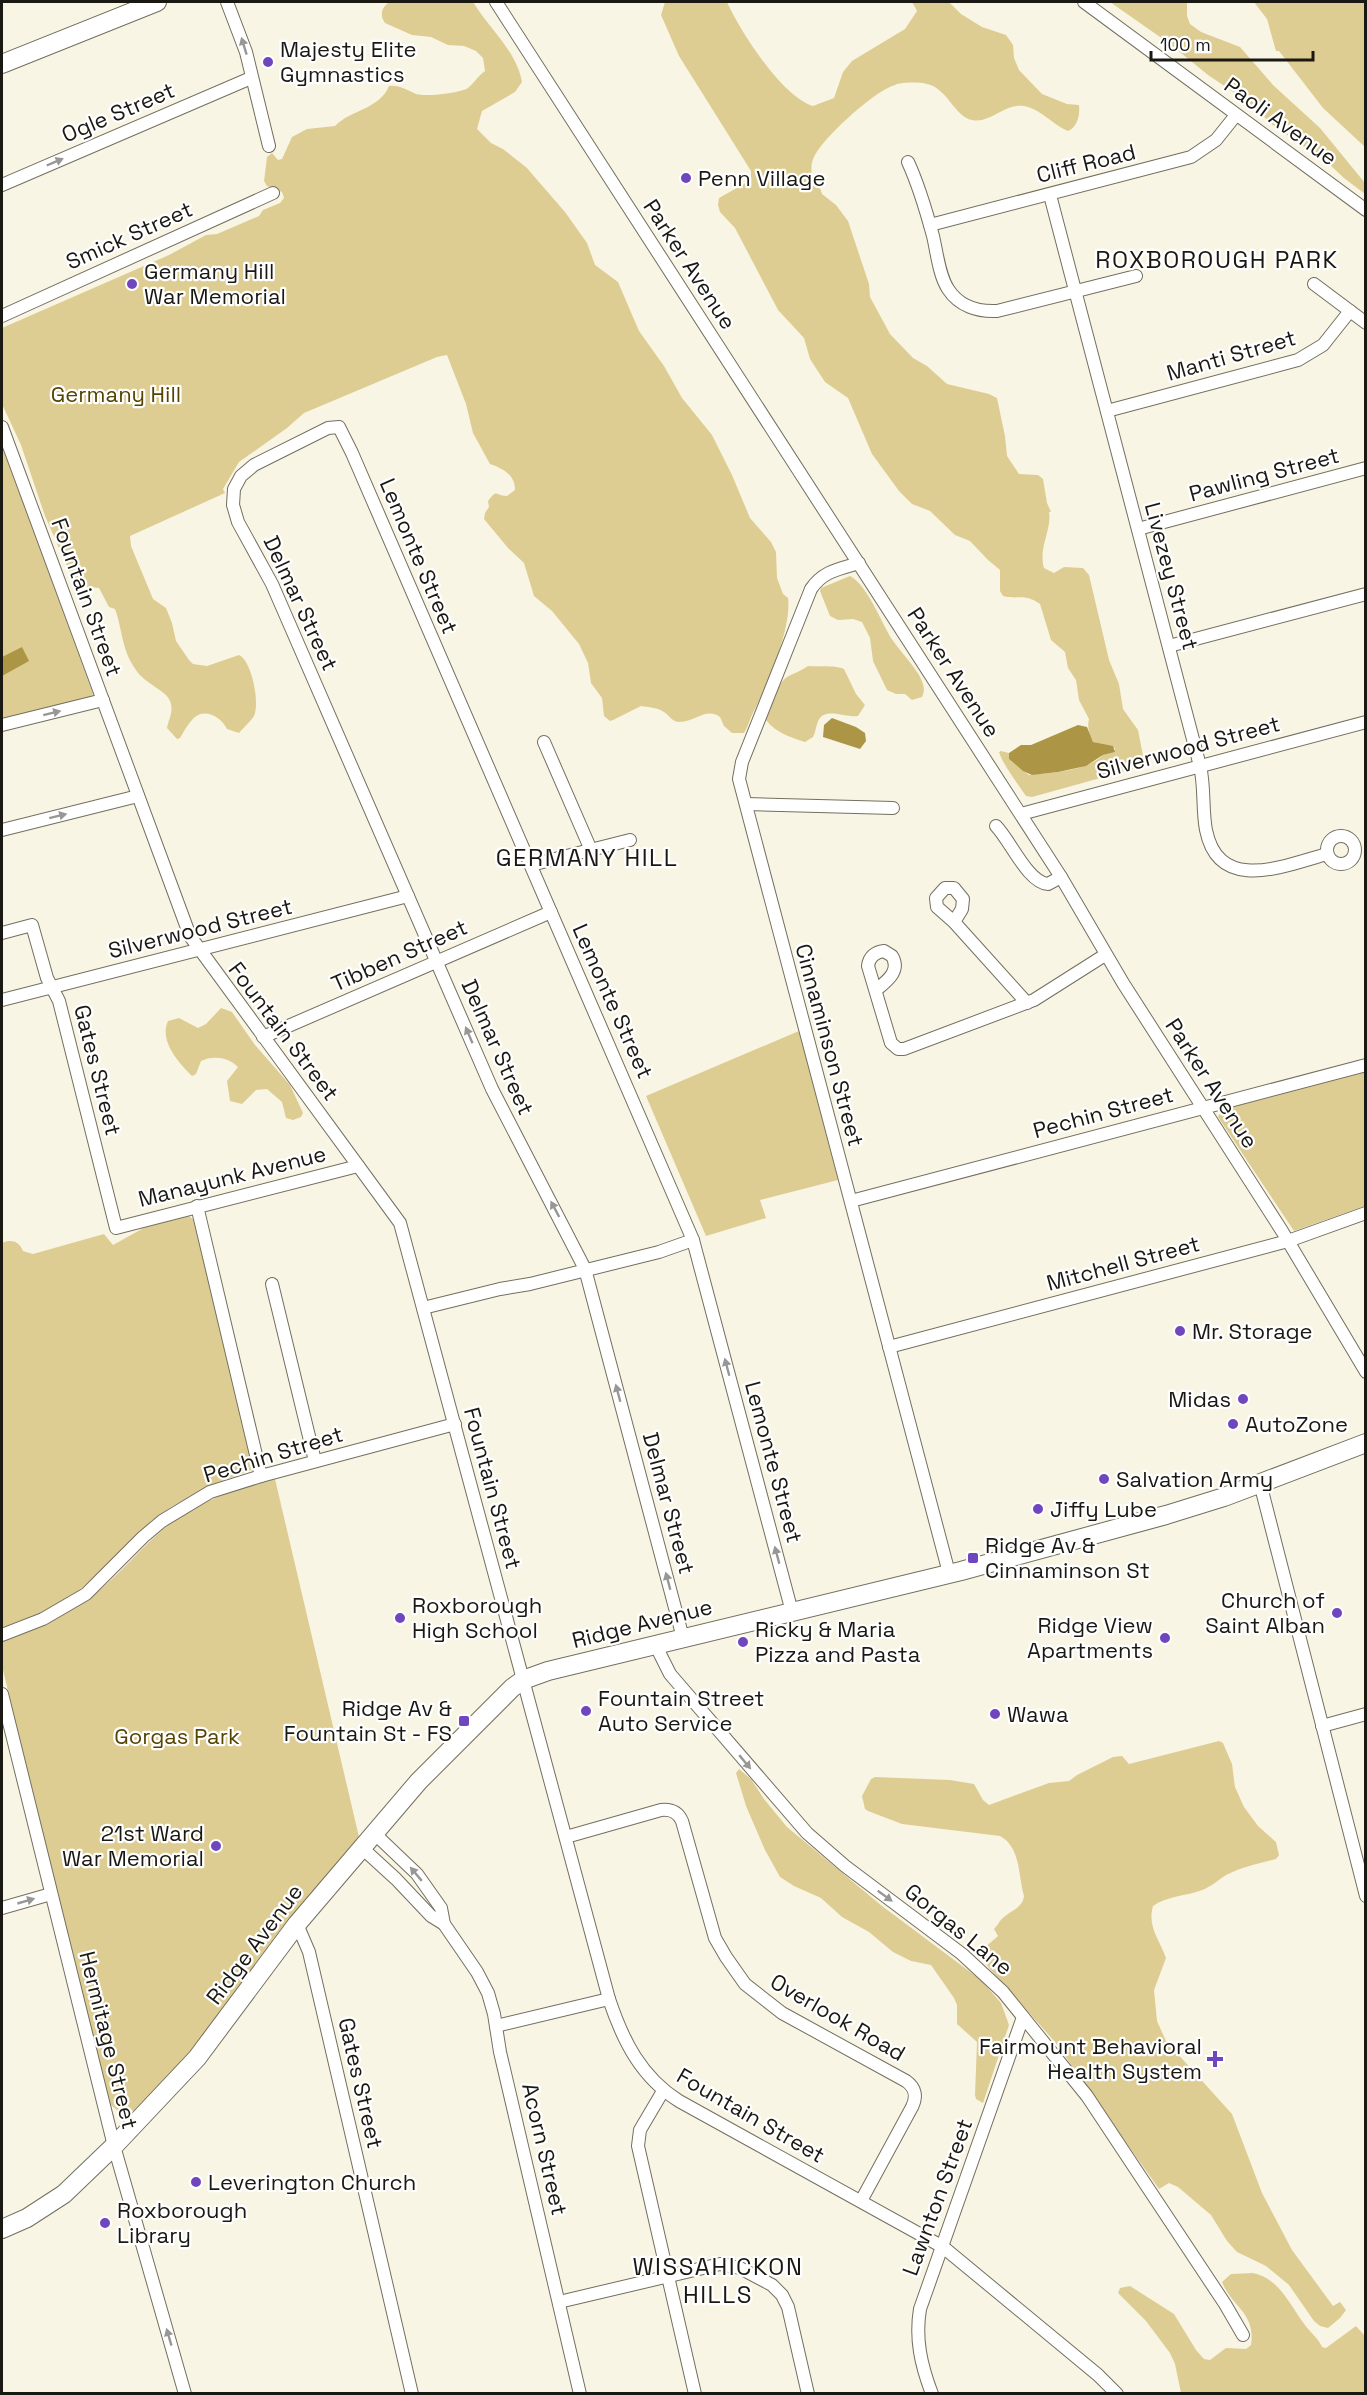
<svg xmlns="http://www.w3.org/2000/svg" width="1367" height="2395" viewBox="0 0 1367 2395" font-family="'Space Grotesk',sans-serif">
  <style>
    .green { fill: #decd92 }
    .water { fill: #ac9646 }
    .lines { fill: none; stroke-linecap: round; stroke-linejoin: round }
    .street-casing { stroke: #736f60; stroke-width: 14 }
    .secondary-casing { stroke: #736f60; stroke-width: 20 }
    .street { stroke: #fff; stroke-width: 12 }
    .secondary { stroke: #fff; stroke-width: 18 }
    .oneway { fill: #989795 }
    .poi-dot { fill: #6f46be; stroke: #fff; stroke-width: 2 }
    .labels { text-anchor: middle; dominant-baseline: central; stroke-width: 4.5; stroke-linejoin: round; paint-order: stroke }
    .poi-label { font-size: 22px; fill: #1a1813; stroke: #fff; text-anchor: start }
    .street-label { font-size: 22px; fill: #1a1813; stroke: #fff }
    .park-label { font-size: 22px; fill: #544400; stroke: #fff }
    .neighbourhood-label { font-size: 24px; letter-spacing: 1.5px; fill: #1a1813; stroke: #fff }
  </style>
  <rect width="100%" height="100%" fill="#f9f5e4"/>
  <g class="green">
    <path d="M390,2H473C489,28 517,52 522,82L515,92L482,111L477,129L491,143L503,149L527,168L539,182L565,212L587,243L595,265L618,282L639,331L664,366L682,398L712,435L732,475L750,518L771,542L776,552L777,578L783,594L788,598C792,629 766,687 752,715C749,721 748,727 744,733H732L724,726L720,717C706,707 695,722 680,722C672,722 670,716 664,712C659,708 648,707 641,706L613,720L610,721L604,716L602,698L591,683L588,663L579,644L552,611L534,596L524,563L508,548L484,519L485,513L489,507L488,501C498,488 495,496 507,496L515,490C515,475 504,469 490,464L473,433L466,404L447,355L437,357L304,413L287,428L239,462L223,489L225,493L130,536L131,546L153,599L166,608L172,623L176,641L189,660L193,664L207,666L239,655C252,661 260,703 254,716C251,721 243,728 239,733L227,729C222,718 206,708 195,717C189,722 184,731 180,738L177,739L167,728C169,718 174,711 170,701C167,691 144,683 136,670C121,649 123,631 115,609L109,607L99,588L80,586L73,580L45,516L21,445L2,404V328L169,255L206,235L217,234L259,216L263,210L280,203L284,198L282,192L267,186L264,181L267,157L272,153L278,160L282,159L292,137L307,129L335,126C350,110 380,109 389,86C399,85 407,90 416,94C426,97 460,93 468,88C474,83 478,76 485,71L483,58L476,51L464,46L448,45L431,37L412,35L385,23C379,15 382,6 390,2Z"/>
    <path d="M665,2H727C740,31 782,97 813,106L834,98L843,72L852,61L905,29L917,11L912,2H949L961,14L982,27L1006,35L1013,45L1014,58L1019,70L1042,94L1067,104L1079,105C1080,114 1078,127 1068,131C1053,125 1041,109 1024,106C1005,103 990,124 972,120C955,117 947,88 927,84C919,82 902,82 895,85C874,91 823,138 814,157C811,163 811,169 812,175L819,185L822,194L836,205L848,221L869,284L870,297L890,334L913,358L927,366L947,384L989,394L997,398L1005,436L1007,456L1019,474L1038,475L1043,479L1047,503L1051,512H1049C1052,530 1038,548 1044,568L1054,573L1064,567L1083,568L1089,575L1109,660L1119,684L1123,709L1138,730L1144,761L1140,767L1032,797L1026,796C1019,786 1002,763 999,752L1001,751L1009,753L1011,761L1029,775C1049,773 1088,771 1103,755L1114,752L1115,748L1093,742C1089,735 1087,727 1089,719L1079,700L1076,680L1068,668L1065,652L1051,640L1040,604C1024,593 1018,600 1003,596L1000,591V570L987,559L970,541L955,535L930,511L912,504L899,491L872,454L848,398L825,382L810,359L804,338L778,310L735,228L720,212L718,205L719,198L751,180V171L679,56L661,15Z"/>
    <path d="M1110,2H1187V16L1190,24L1201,32L1240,47L1273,85L1320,128L1365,183V194L1344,178L1330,165L1273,125L1244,99L1208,75L1170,44Z"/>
    <path d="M1254,2H1365V147L1323,108L1279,51H1276L1267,19Z"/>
    <path d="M2,445L93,694L92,697L2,721Z"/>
    <path d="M850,576C867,585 881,621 891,638C900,651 911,662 919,675C923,682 926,690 922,697L912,700L905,694H896L887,690L873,661L870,638L862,622L853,619L838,620L830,616L820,591L821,588Z"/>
    <path d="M808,666C819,667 835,665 844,669L856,694L865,705L858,716C847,718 828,708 820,718C816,723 816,732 813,737L805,742C790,737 776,733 766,720C768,708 777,684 787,677C794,673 801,671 808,666Z"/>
    <path d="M221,1008L232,1012L255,1045L290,1085L303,1113L301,1117L293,1120L286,1118L282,1102L267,1089L256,1090L242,1104L230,1101L227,1081L238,1067C229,1057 212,1055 201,1061L196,1074L192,1076C178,1062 159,1041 168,1021L179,1018L198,1028L206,1024Z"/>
    <path d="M799,1031L838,1180L760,1200L766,1218L706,1236L646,1096Z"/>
    <path d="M1365,1071V1206L1294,1231L1218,1117L1222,1109Z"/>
    <path d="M189,1216L194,1220L252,1466V1470L213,1484L171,1507L151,1521L111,1561L76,1593L44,1612L2,1628V1243C11,1239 19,1241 23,1251L33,1254L104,1234L113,1245L149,1225Z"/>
    <path d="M275,1479L359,1837L283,1926L186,2057L136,2110L120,2113L110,2104L106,2090L2,1666V1642C40,1627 83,1608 113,1578C136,1557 154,1533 181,1516C209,1497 242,1488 275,1479Z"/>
    <path d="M1219,1741L1223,1743L1232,1764L1235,1787L1244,1807L1258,1826L1276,1842L1279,1855L1276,1859C1259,1863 1242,1867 1226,1875C1218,1880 1211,1887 1202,1890C1187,1896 1166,1896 1153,1906C1147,1927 1160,1940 1166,1958L1154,1990L1157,2021L1166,2041L1232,2114L1262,2193L1292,2250L1333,2306L1340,2302L1346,2310L1340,2318L1328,2328L1320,2326L1314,2321L1289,2285L1266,2266L1237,2252L1227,2241L1211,2215L1178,2187L1169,2183L1159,2189L1055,2042L989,1968L981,1955L983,1949L998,1936L994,1929C996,1927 998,1924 1000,1921C1008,1911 1022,1910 1024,1896C1018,1876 1021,1847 1000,1836L902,1824L868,1811L865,1809L862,1796L871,1779L875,1777L950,1780L974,1784L983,1800L989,1805L1049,1783L1069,1781L1077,1775L1113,1757L1122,1756L1129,1764Z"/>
    <path d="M739,1769L751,1779L764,1799L787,1827L882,1906L981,1980L1001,2003L1009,2025L983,2103L976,2099L975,2095L977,2042L957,2024V2005L954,1998L931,1965L911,1961L893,1952L869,1932L842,1917L821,1898L794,1886L780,1877L765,1850L746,1806L736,1773Z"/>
    <path d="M1253,2273C1280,2279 1289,2304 1305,2325C1310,2332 1319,2339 1322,2347L1326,2348L1356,2326L1365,2336V2393H1181L1175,2364L1170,2353L1146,2321L1118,2293L1120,2288L1130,2286L1174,2314L1196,2350L1204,2359L1210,2360L1226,2348L1246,2349L1251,2345C1256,2313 1232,2307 1222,2282L1231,2274Z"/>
  </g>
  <g class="water">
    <path d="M22,647L29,661L2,676V657Z"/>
    <path d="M832,718L856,727L865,733L866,741L860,749L823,737L824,725Z"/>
    <path d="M1078,725L1087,727L1093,742L1113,746L1115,752L1103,755L1086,766L1058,772L1032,775L1023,771L1009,759V753L1021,745H1031Z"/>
  </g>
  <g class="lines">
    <g class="street-casing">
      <g id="street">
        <path d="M227,2L246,52L269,146"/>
        <path d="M496,2L1061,877L1123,983L1282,1231L1366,1372"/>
        <path d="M1084,2L1366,210"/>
        <path d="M908,162C919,186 926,210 933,236C937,253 939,275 948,289C959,306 978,312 997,311L1136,276"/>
        <path d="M2,185L251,78"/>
        <path d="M1050,195L1200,766C1205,787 1202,809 1206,830C1219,895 1286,865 1327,854"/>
        <path d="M930,225L1191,157L1216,140L1236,115"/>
        <path d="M1314,284L1366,323"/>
        <path d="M2,316L273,193"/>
        <path d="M1107,411L1298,360L1323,345L1350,311"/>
        <path d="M2,427L190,936L400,1223L609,1999C623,2041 641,2077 679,2101L943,2247L1098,2375L1117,2394"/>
        <path d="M1138,529L1366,468"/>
        <path d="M859,563C839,569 823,571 811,589L742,762L739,779L949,1573"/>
        <path d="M1169,646L1366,594"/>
        <path d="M2,725L103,700"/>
        <path d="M544,742L591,850"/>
        <path d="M746,804L893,808"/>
        <path d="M1021,814L1366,722"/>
        <path d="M996,826C1010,840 1028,883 1048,884L1061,877"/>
        <path d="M2,830L138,796"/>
        <circle cx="1341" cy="850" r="14"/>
        <path d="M531,865L630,840"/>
        <path d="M954,922L962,909L963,899L954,888H945L936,898L937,907L954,922L1027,1003"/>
        <path d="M2,933L32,925L47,978L59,1001L116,1228L358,1166"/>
        <path d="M876,990C887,981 901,971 892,956L884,951C875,952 869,957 868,966L891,1043L898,1049H904L1034,1000L1105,955"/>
        <path d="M2,1000L408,896"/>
        <path d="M263,1037L551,912"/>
        <path d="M851,1201L1366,1065"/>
        <path d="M197,1206L261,1476"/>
        <path d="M272,1284L315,1461"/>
        <path d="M423,1308L500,1289L530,1284L659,1252L693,1240"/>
        <path d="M889,1347L1288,1241L1366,1213"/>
        <path d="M1260,1483L1366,1896"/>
        <path d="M2,1635L43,1619L86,1594L143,1537L162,1521L210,1492L261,1476L455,1424"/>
        <path d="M683,1638L585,1269L492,1089L272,584L238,522L233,505L234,489L241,476L254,465L328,428L339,427L352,453L693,1240L792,1612"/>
        <path d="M655,1644L670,1674L807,1833L845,1866L962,1954L1003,1992L1087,2096L1225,2304L1243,2335"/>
        <path d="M2,1694L114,2146L185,2394"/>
        <path d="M1322,1726L1366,1714"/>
        <path d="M374,1833L417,1874L441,1908L444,1924L477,1972L488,1993L494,2014L500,2052L580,2394"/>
        <path d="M566,1837L661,1810C671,1809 678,1812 682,1821L715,1938L726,1957L745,1984L782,2013L906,2081C916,2088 917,2097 912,2107L861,2201"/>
        <path d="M361,1847L396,1879L431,1916L444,1924"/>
        <path d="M2,1908L51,1894"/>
        <path d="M297,1924L309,1952L412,2394"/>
        <path d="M496,2026L609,1999"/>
        <path d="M663,2091L640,2130L638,2146L695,2394"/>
        <path d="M559,2302L720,2264L740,2268L772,2285L782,2295L788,2307L808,2394"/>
        <path d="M932,2394C921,2365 915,2339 920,2309L1023,2017"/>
      </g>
    </g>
    <g class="secondary-casing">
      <g id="secondary">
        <path d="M2,64L157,2"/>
        <path d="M2,2229L27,2218L64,2194L114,2146L197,2058L297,1924L419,1781L512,1688L523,1680L548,1671L961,1571L1166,1515L1224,1497L1366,1443"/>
      </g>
    </g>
    <use href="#street" class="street"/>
    <use href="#secondary" class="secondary"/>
  </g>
  <defs><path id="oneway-solid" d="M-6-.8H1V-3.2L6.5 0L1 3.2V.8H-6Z" transform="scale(1.5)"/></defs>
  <g class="oneway">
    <use href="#oneway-solid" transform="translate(244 46) rotate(-107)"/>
    <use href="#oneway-solid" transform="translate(55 162) rotate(-23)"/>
    <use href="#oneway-solid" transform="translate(52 713) rotate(-14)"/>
    <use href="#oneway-solid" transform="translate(58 816) rotate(-14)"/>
    <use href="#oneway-solid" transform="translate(469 1035) rotate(-113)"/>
    <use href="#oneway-solid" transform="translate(555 1209) rotate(-118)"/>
    <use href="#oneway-solid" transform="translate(727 1367) rotate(-105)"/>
    <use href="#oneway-solid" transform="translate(618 1393) rotate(-105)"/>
    <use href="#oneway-solid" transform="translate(777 1555) rotate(-105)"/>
    <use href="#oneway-solid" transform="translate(668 1581) rotate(-105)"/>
    <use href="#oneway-solid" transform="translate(745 1762) rotate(50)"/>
    <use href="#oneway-solid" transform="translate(416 1874) rotate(-130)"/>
    <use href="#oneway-solid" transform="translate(885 1896) rotate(36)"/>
    <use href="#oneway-solid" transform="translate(26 1901) rotate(-16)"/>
    <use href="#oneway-solid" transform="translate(169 2337) rotate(-106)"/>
  </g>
  <g class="poi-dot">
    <circle cx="268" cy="62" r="6"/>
    <circle cx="686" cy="178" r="6"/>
    <circle cx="132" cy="284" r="6"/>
    <circle cx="1180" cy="1331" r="6"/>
    <circle cx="1243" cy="1399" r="6"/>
    <circle cx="1233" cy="1424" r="6"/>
    <circle cx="1104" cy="1479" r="6"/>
    <circle cx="1038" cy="1509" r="6"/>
    <rect x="967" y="1552" width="12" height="12" rx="3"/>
    <circle cx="1337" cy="1613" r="6"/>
    <circle cx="400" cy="1618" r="6"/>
    <circle cx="1165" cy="1638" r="6"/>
    <circle cx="743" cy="1642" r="6"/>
    <circle cx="586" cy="1711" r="6"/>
    <circle cx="995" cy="1714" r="6"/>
    <rect x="458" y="1715" width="12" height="12" rx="3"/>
    <circle cx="216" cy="1846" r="6"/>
    <path d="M1212 2050h6v6h6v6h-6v6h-6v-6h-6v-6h6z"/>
    <circle cx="196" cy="2182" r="6"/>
    <circle cx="105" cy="2223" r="6"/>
  </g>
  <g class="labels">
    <g class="poi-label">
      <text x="280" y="49">Majesty Elite<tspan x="280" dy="25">Gymnastics</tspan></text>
      <text x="698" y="178">Penn Village</text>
      <text x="144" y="271">Germany Hill<tspan x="144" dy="25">War Memorial</tspan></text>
      <text x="1192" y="1331">Mr. Storage</text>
      <text x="1231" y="1399" text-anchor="end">Midas</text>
      <text x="1245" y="1424">AutoZone</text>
      <text x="1116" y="1479">Salvation Army</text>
      <text x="1050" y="1509">Jiffy Lube</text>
      <text x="985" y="1545">Ridge Av &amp;<tspan x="985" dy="25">Cinnaminson St</tspan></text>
      <text x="1325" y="1600" text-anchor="end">Church of<tspan x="1325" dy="25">Saint Alban</tspan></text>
      <text x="412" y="1605">Roxborough<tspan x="412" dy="25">High School</tspan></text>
      <text x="1153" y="1625" text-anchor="end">Ridge View<tspan x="1153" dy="25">Apartments</tspan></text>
      <text x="755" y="1629">Ricky &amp; Maria<tspan x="755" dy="25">Pizza and Pasta</tspan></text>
      <text x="598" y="1698">Fountain Street<tspan x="598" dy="25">Auto Service</tspan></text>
      <text x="452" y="1708" text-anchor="end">Ridge Av &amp;<tspan x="452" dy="25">Fountain St - FS</tspan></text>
      <text x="1007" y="1714">Wawa</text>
      <text x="204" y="1833" text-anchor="end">21st Ward<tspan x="204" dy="25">War Memorial</tspan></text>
      <text x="1202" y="2046" text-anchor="end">Fairmount Behavioral<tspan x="1202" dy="25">Health System</tspan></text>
      <text x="208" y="2182">Leverington Church</text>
      <text x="117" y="2210">Roxborough<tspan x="117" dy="25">Library</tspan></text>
    </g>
    <g class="street-label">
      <text transform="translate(118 112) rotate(-23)">Ogle Street</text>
      <text transform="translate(1281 121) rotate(36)">Paoli Avenue</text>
      <text transform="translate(1086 163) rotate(-14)">Cliff Road</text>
      <text transform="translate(129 235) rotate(-24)">Smick Street</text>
      <text transform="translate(690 264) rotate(57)">Parker Avenue</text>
      <text transform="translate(1231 355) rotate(-16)">Manti Street</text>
      <text transform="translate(1264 474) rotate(-15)">Pawling Street</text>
      <text transform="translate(419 556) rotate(67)">Lemonte Street</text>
      <text transform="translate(1172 576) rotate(75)">Livezey Street</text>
      <text transform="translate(87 597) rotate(70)">Fountain Street</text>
      <text transform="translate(301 603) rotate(65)">Delmar Street</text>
      <text transform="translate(954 672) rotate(57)">Parker Avenue</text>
      <text transform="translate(1188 747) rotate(-15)">Silverwood Street</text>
      <text transform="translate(200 928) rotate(-14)">Silverwood Street</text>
      <text transform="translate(399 955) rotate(-24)">Tibben Street</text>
      <text transform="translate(613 1001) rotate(66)">Lemonte Street</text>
      <text transform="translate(284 1031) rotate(53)">Fountain Street</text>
      <text transform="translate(830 1045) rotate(75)">Cinnaminson Street</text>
      <text transform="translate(498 1047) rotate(66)">Delmar Street</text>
      <text transform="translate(98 1070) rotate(76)">Gates Street</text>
      <text transform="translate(1212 1083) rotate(57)">Parker Avenue</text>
      <text transform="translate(1103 1112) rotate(-15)">Pechin Street</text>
      <text transform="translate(232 1176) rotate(-14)">Manayunk Avenue</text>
      <text transform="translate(1123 1263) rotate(-15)">Mitchell Street</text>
      <text transform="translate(273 1454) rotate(-17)">Pechin Street</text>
      <text transform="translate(774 1462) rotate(75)">Lemonte Street</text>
      <text transform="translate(493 1488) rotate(75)">Fountain Street</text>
      <text transform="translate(669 1503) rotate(75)">Delmar Street</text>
      <text transform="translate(642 1623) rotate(-14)">Ridge Avenue</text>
      <text transform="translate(959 1929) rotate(39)">Gorgas Lane</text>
      <text transform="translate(254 1944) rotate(-53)">Ridge Avenue</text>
      <text transform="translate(838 2017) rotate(30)">Overlook Road</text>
      <text transform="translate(109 2040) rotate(76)">Hermitage Street</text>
      <text transform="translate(361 2083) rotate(77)">Gates Street</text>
      <text transform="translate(751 2115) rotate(30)">Fountain Street</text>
      <text transform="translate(545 2149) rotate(77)">Acorn Street</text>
      <text transform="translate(937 2197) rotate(-70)">Lawnton Street</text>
    </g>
    <g class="park-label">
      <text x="116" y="394">Germany Hill</text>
      <text x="177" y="1736">Gorgas Park</text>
    </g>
    <g class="neighbourhood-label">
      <text x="1217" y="259">ROXBOROUGH PARK</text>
      <text x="587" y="857">GERMANY HILL</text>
      <text x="718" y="2266">WISSAHICKON<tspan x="718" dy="28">HILLS</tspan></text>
    </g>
  </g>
  <rect width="1367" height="2395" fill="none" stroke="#1a1813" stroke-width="6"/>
  <path d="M1151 51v9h162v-9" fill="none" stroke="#1a1813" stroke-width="3"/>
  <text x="1160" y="51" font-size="18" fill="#1a1813" stroke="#ffffff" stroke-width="4.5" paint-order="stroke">100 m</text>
</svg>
